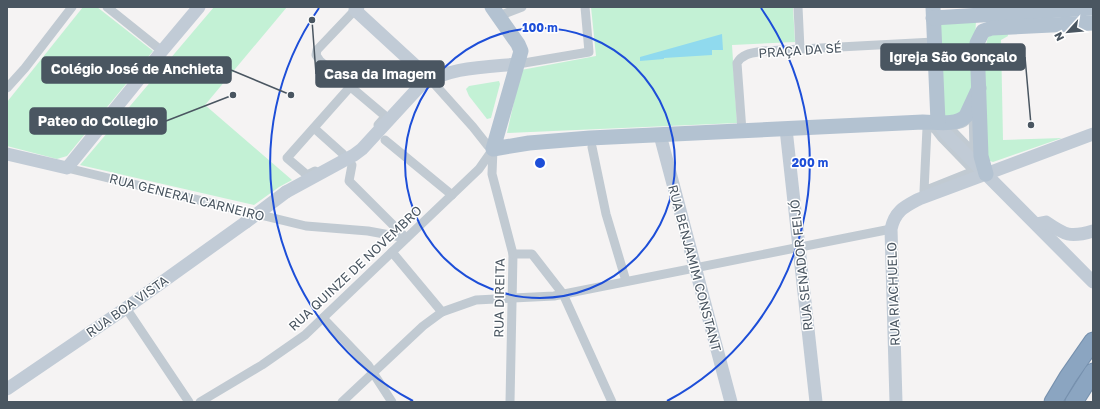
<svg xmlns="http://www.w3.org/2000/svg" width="1100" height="409" viewBox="0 0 1100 409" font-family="'Golos Text',sans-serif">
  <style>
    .green { fill: #c3f1d5 }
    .water { fill: #90daee }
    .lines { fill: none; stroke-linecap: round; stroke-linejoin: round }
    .highway-casing { stroke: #7690ad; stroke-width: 19 }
    .street { stroke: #c1cad2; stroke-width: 9 }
    .secondary { stroke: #c1cbd6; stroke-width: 13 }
    .primary { stroke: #b3c2d1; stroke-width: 15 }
    .highway { stroke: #8ba5c1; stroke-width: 17 }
    .secondary-bridge { stroke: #c1cbd6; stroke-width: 13 }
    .ring { fill: none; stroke: #1d4ed8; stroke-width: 2 }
    .labels { text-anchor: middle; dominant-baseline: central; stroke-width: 3; stroke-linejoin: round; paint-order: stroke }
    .street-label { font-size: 13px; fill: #4a5661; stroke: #fff }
    .centre { fill: #1d4ed8; stroke: #fff; stroke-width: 2 }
    .ring-label { font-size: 12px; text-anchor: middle; font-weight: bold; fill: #1d4ed8; stroke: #fff; stroke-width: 3; stroke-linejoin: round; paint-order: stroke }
    .leader { fill: none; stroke: #4a5661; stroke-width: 1.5 }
    .callout-dot { fill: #4a5661; stroke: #fff; stroke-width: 1.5 }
    .callout { fill: #4a5661; stroke: #4a5661; stroke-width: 1.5 }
    .callout-label { font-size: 14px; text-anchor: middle; font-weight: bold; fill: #fff }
  </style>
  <rect width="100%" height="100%" fill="#f5f3f3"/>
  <g class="green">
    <path d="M83,7H97L153,51L67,156L57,159L7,146V102Z"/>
    <path d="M214,7H287L205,105L292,180L279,187L254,205L80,165Z"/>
    <path d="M591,7H793L795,42L732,45L737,123L507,133L521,70L596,56Z"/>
    <path d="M976,21L972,92L963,113L944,118L940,24Z"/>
    <path d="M1007,29L1008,36L1001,40L1003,140L1062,138L993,162L987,160L984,52L988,37Z"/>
    <path d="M499,81L500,84L491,118L487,119L469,96L466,89L469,86Z"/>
  </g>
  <path class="water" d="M722,34L723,50H712V55L664,58V59L640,61V57Z"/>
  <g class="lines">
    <g class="highway-casing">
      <g id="highway">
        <path d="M1053,402L1068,377L1093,341"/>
        <path d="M1074,402L1093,372"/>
      </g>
    </g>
    <g class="street">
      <path d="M107,7L162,51"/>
      <path d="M798,7L800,49"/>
      <path d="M355,10L317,50L316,55L320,61L384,115L385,117L378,125"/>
      <path d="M499,16L522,7"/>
      <path d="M518,64L589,52L585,7"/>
      <path d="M430,79L473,127L488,146L493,149"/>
      <path d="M7,88L25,68L72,7"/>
      <path d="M973,109L974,153L948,126C963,125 967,123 973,109Z"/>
      <path d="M314,128L343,154"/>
      <path d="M927,128H934L941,137L974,171L924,191Z"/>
      <path d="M742,131L737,63C743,53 753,53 764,51L934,42"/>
      <path d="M385,140L452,195"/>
      <path d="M592,147L606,214L626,281"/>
      <path d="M493,149L492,174L513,254L510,402"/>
      <path d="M352,165L349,181L406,238"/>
      <path d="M67,168L306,226L368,231L406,238"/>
      <path d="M315,171L307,175L287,158L350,87"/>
      <path d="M392,252L442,312"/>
      <path d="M513,254H532L563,294L612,402"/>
      <path d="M130,314L189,402"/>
      <path d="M323,318L368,365L392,402"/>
      <path d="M200,402L262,365L305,335L479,169L493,149"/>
      <path d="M342,402L423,326L442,312L476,300L554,296L891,229"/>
    </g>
    <g class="secondary">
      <path d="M358,7L355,10L430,79"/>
      <path d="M938,122L946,134L1093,282"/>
      <path d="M786,129L816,402"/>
      <path d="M660,135L731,402"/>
      <path d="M7,154L67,168L162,51L199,7"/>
      <path d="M286,192L354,155L362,149L420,86C447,67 486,67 518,64"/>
      <path d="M1036,224L1046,222C1065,235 1070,238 1093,231"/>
      <path d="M7,389L126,308L246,222"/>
      <path d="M896,402L891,229C895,211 904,207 919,199L1093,134"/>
    </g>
    <g class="primary">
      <path d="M492,7L518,44L521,51L493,149L529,143L590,138L923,122C936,122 956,126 966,116L979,88"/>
      <path d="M933,7L938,122"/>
      <path d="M933,18L1093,8"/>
      <path d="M986,174L981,156L977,43L983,31L992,28L1093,23"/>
    </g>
    <use href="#highway" class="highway"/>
    <path class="secondary-bridge" d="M246,222L286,192"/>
  </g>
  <g class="ring">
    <circle cx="540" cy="163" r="135"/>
    <path d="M413 401A270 270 0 0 1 319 8M761 8A270 270 0 0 1 667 401"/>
  </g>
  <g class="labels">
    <g class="street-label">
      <text transform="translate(800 50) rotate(-4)">PRAÇA DA SÉ</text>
      <text transform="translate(187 197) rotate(14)">RUA GENERAL CARNEIRO</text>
      <text transform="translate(801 265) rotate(-96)">RUA SENADOR FEIJÓ</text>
      <text transform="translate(355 268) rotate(-43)">RUA QUINZE DE NOVEMBRO</text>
      <text transform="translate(695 268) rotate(75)">RUA BENJAMIM CONSTANT</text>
      <text transform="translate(893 294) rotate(-92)">RUA RIACHUELO</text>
      <text transform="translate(499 298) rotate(-89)">RUA DIREITA</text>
      <text transform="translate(127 306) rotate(-35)">RUA BOA VISTA</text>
    </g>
  </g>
  <circle cx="540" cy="163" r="6" class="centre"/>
  <g class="ring-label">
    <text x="540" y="32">100 m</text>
    <text x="810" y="167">200 m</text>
  </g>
  <path class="leader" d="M1031 125L1025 57M291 95L231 70M312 20L316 74M233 95L166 121"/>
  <g class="callout-dot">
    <circle cx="1031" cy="125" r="4"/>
    <circle cx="291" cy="95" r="4"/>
    <circle cx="312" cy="20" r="4"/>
    <circle cx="233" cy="95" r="4"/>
  </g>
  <g class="callout">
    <rect x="881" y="44" width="144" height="26" rx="4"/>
    <rect x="42" y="57" width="189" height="26" rx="4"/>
    <rect x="316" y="61" width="128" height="26" rx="4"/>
    <rect x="30" y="108" width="136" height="26" rx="4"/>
  </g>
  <g class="callout-label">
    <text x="953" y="62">Igreja São Gonçalo</text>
    <text x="137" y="74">Colégio José de Anchieta</text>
    <text x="380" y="79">Casa da Imagem</text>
    <text x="98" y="126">Pateo do Collegio</text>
  </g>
  <rect width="1100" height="409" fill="none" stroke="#4a5661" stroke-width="16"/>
  <g transform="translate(1068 32) rotate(243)" stroke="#ffffff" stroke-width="3" paint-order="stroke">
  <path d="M0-3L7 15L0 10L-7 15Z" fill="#4a5661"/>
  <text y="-6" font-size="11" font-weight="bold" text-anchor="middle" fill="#4a5661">N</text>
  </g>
</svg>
